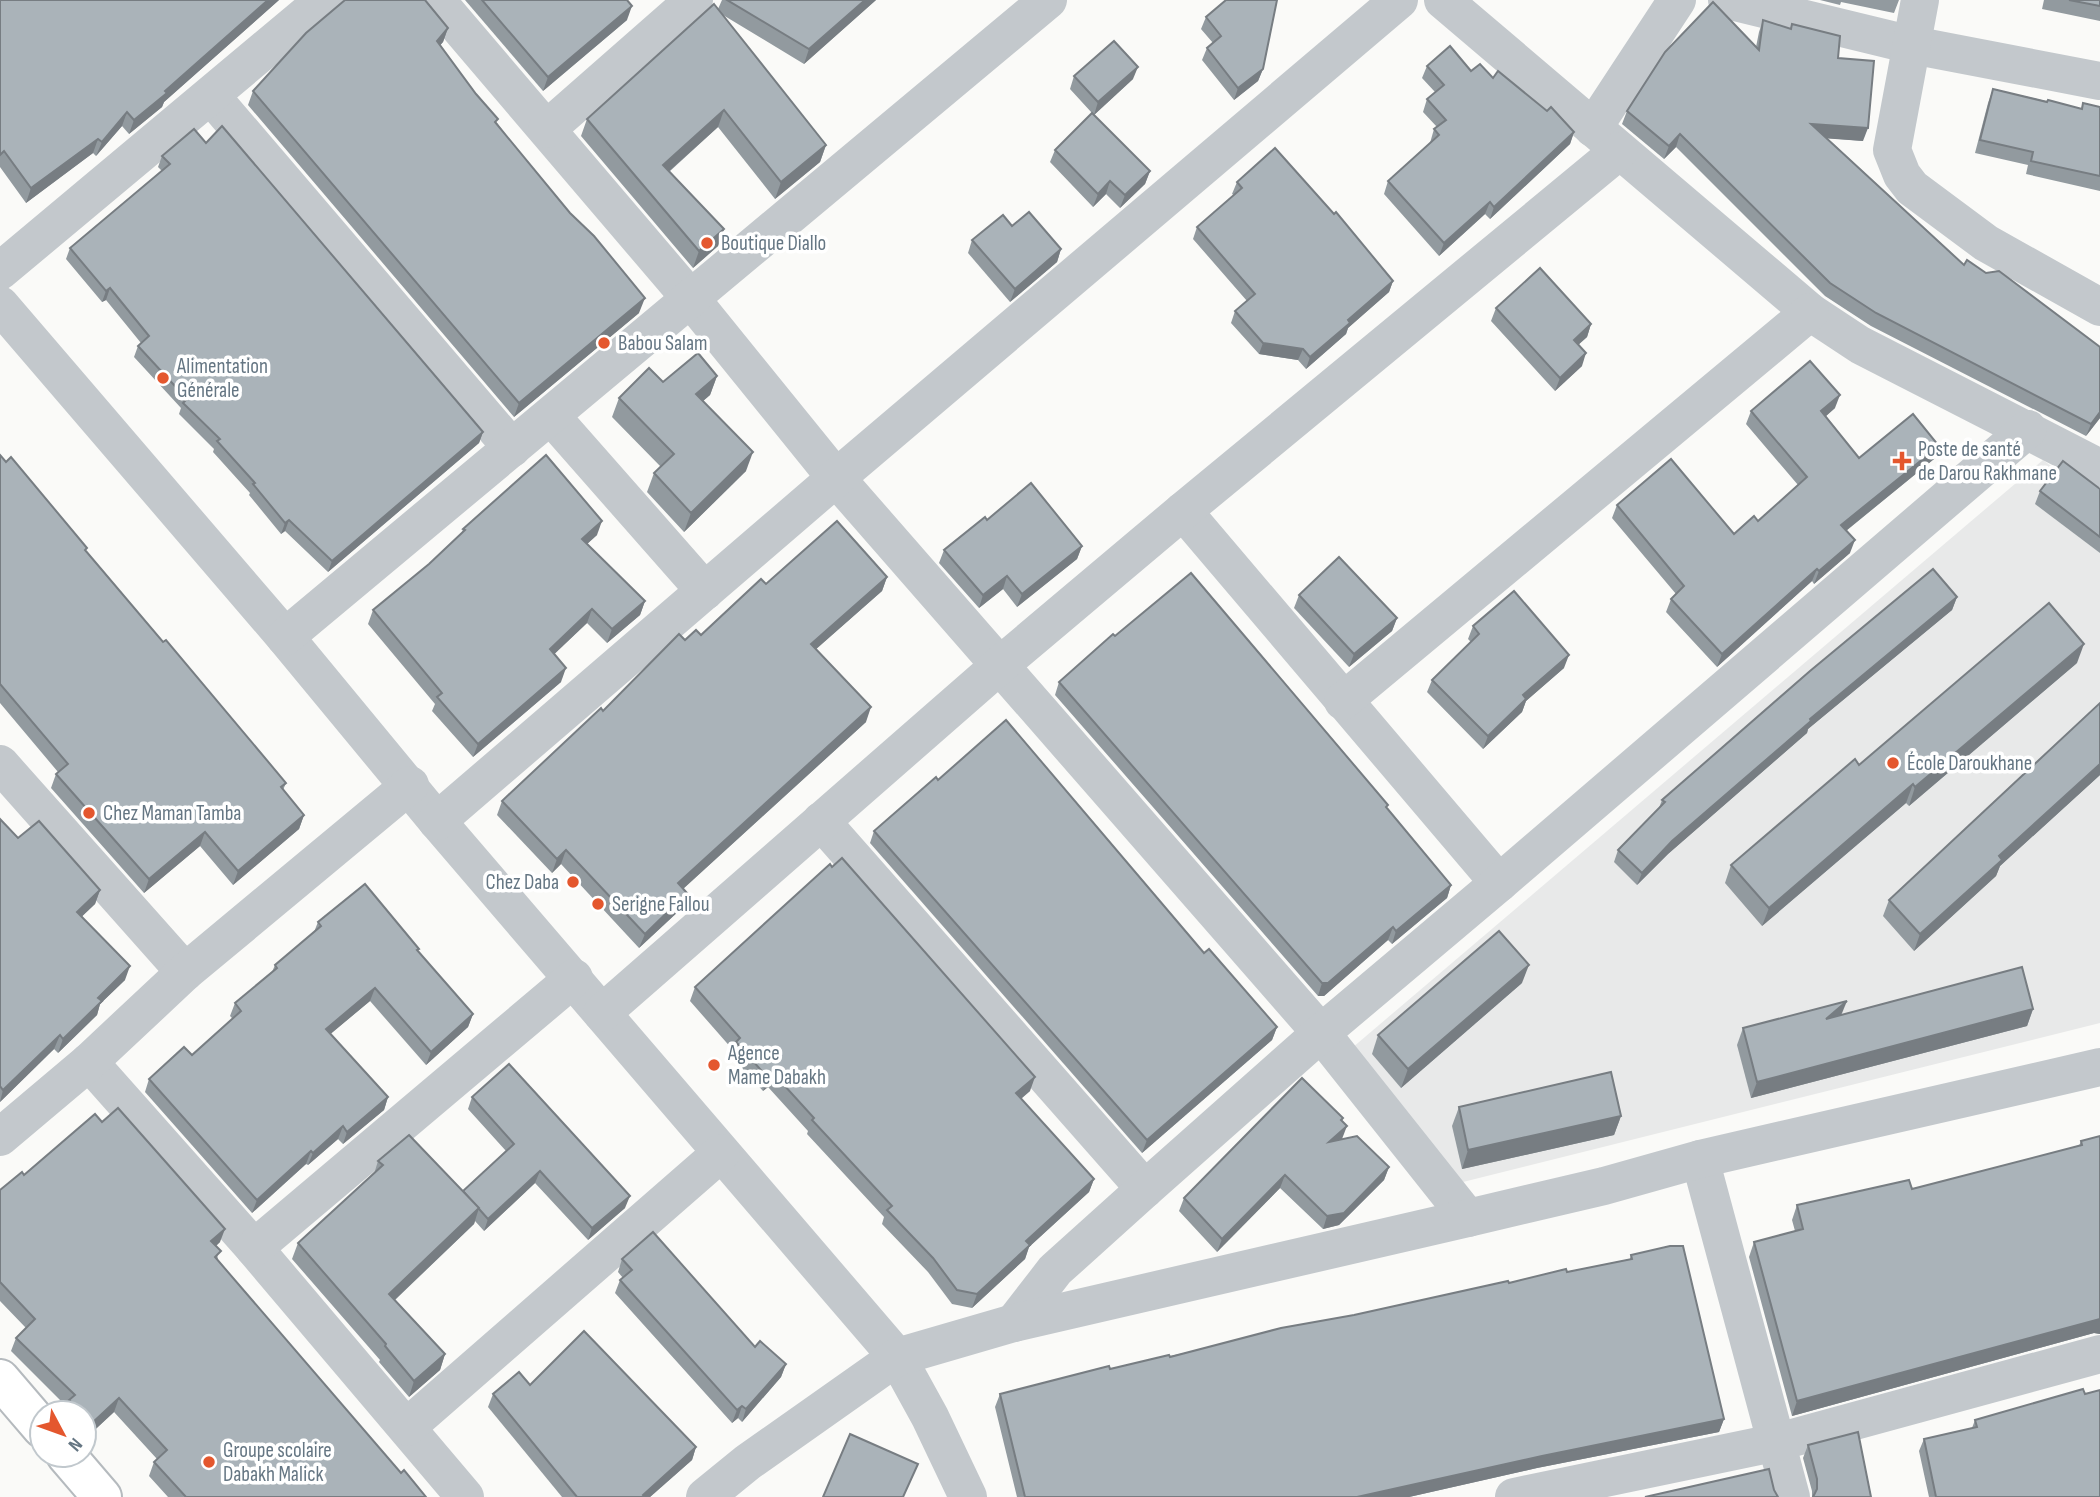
<svg xmlns="http://www.w3.org/2000/svg" width="2100" height="1497" viewBox="0 0 2100 1497" font-family="'Sofia Sans Condensed',sans-serif">
  <style>
    .built { fill: #e8e9e9 }
    .lines { fill: none; stroke-linecap: round; stroke-linejoin: round }
    .major-casing { stroke: #b5babe; stroke-width: 42 }
    .minor { stroke: #c3c8cc; stroke-width: 38 }
    .major { stroke: #fff; stroke-width: 38 }
    .wall { fill: #929a9f }
    .shaded-wall { fill: #777d82 }
    .building { fill: #aab3b9; stroke: #777d82; stroke-width: 2 }
    .poi-dot { fill: #e4572e; stroke: #fff; stroke-width: 2.5 }
    .labels { text-anchor: middle; dominant-baseline: central; stroke-width: 7; stroke-linejoin: round; paint-order: stroke }
    .poi-label { font-size: 21px; fill: #657683; stroke: #fff; text-anchor: start }
  </style>
  <rect width="100%" height="100%" fill="#fafaf8"/>
  <path class="built" d="M2043,460L2100,503V1023L1463,1182L1352,1048Z"/>
  <g class="lines">
    <g class="major-casing">
      <g id="major">
        <path d="M0,1379L42,1428"/>
        <path d="M66,1455L102,1497"/>
      </g>
    </g>
    <g class="minor">
      <path d="M436,0L691,299L836,478L1321,1033L1468,1218"/>
      <path d="M1443,0L1810,312L1860,345L2100,468"/>
      <path d="M1727,0L1912,45L2100,81"/>
      <path d="M1920,0L1892,150L1902,175L1912,188L1986,243L2100,307"/>
      <path d="M211,96L512,448"/>
      <path d="M1593,128L1677,0"/>
      <path d="M547,129L694,0"/>
      <path d="M0,271L324,0"/>
      <path d="M0,305L285,637L437,821L897,1357L930,1417L968,1497"/>
      <path d="M551,416L705,591"/>
      <path d="M1183,511L1499,883"/>
      <path d="M285,637L1048,0"/>
      <path d="M1343,701L1810,312"/>
      <path d="M0,764L185,972"/>
      <path d="M437,821L836,478L1399,0"/>
      <path d="M821,821L1145,1189"/>
      <path d="M602,1013L999,666L1183,511L1619,151"/>
      <path d="M89,1062L254,1248L465,1497"/>
      <path d="M0,1137L89,1062L185,972L410,785"/>
      <path d="M1700,1159L1791,1497"/>
      <path d="M254,1248L574,978"/>
      <path d="M1014,1323L1055,1270L1145,1189L1321,1033L1499,883L2028,429"/>
      <path d="M407,1427L721,1153"/>
      <path d="M705,1497L748,1462L897,1357L1014,1323L1468,1218L1604,1186L1700,1159L2100,1067"/>
      <path d="M1514,1497L1778,1442L2100,1354"/>
    </g>
    <use href="#major" class="major"/>
  </g>
  <g class="wall">
    <path d="M0,0H279L164,102L162,107L129,134L122,126L96,156L93,153L26,203L0,167Z"/>
    <path d="M465,0H627V20L543,91Z"/>
    <path d="M722,0H876L804,64L723,15L826,145L820,162L775,199L718,127L669,172L724,229L718,246L693,268L581,136L587,119L718,9Z"/>
    <path d="M1820,0H1899L1894,13L1841,2L1840,5Z"/>
    <path d="M2044,0H2100V21L2042,9Z"/>
    <path d="M344,2L448,28L443,42L440,45L497,123L639,313L514,417L248,105L253,91Z"/>
    <path d="M1206,17L1263,69L1258,81L1234,100L1202,60L1207,48L1213,43L1201,29Z"/>
    <path d="M1763,20L1790,29L1792,24L1838,58L1863,141L1827,138L1964,265L2100,347V418L2086,436L1871,326L1825,296L1676,147L1664,159L1622,124L1627,111L1756,47L1759,32Z"/>
    <path d="M1427,66L1471,71L1493,78L1547,111L1574,132L1570,144L1490,219L1485,214L1439,256L1384,194L1388,181L1430,143L1434,129L1437,127L1423,112L1427,99L1435,92L1422,78Z"/>
    <path d="M1074,76L1133,79L1094,115L1150,171L1145,184L1120,208L1106,194L1093,207L1050,162L1055,150L1092,113L1070,89Z"/>
    <path d="M1993,89L2081,109L2083,103L2100,107V191L2026,174L2028,165L1975,153L1988,103Z"/>
    <path d="M206,143L483,432L479,443L328,572L285,531L281,534L249,495L250,493L213,452L214,449L179,414L181,408L134,357L138,346L141,343L106,300L102,302L66,259L70,248L162,171L158,167L162,156Z"/>
    <path d="M1237,182L1393,281L1389,292L1348,328L1346,334L1306,369L1298,360L1259,354L1231,323L1235,311L1247,301L1193,239L1197,227L1234,195L1232,194Z"/>
    <path d="M1012,226L1061,249L1057,262L1010,302L968,253L972,240Z"/>
    <path d="M1496,308L1591,324L1587,337L1578,345L1582,366L1555,391L1491,321Z"/>
    <path d="M717,376L710,395L703,401L746,471L684,532L647,492L654,473L661,467L612,417L619,398L663,382Z"/>
    <path d="M1835,408L1826,416L1859,458L1934,459L1846,531L1850,553L1814,584L1812,581L1717,667L1666,612L1671,599L1676,594L1612,518L1617,505L1734,534L1758,521L1798,485L1746,424L1751,411Z"/>
    <path d="M0,455L86,551L163,642L286,783L283,790L304,815L299,829L233,885L200,846L144,893L51,788L56,774L58,772L0,703Z"/>
    <path d="M2100,489V553L2035,504L2040,491Z"/>
    <path d="M987,520L1082,546L1077,559L1017,607L1003,589L979,608L939,563L944,550Z"/>
    <path d="M463,529L597,535L587,544L645,601L640,615L607,643L587,623L554,654L561,682L473,757L432,711L435,704L368,624L373,610L429,564L462,533Z"/>
    <path d="M887,577L882,591L816,649L866,722L683,889L682,908L639,948L561,864L552,873L497,815L502,801L603,711L685,640L701,635L766,584Z"/>
    <path d="M1299,595L1397,618L1392,631L1349,667L1294,608Z"/>
    <path d="M1957,597L1952,610L1808,729L1807,733L1668,854L1637,885L1614,862L1618,850L1659,808L1662,800Z"/>
    <path d="M1473,626L1564,668L1526,701L1522,712L1483,749L1427,692L1432,680L1471,642L1468,639Z"/>
    <path d="M1115,636L1387,808L1451,885L1447,898L1392,944L1388,940L1324,996H1318L1055,695L1059,682Z"/>
    <path d="M2077,663L1909,806L1906,803L1762,926L1725,883L1731,865L1859,765Z"/>
    <path d="M2100,703V775L2000,866L1996,876L1914,951L1883,916L1889,900Z"/>
    <path d="M938,780L1204,953L1277,1027L1272,1040L1142,1153L870,843L874,831Z"/>
    <path d="M0,819L18,838L100,890L95,904L82,916L125,980L100,1004L97,1015L58,1053L54,1049L0,1102Z"/>
    <path d="M318,922L418,951L473,1014L468,1027L426,1065L370,1001L330,1034L388,1097L384,1110L343,1144L338,1139L308,1165L306,1164L252,1213L145,1092L149,1079L192,1055L233,1019L230,1016L235,1003L272,972L275,965L314,932Z"/>
    <path d="M1522,983L1401,1088L1372,1054L1378,1035Z"/>
    <path d="M695,987L1030,1091L1021,1099L1094,1179L1089,1192L1029,1247L1025,1259L972,1308L952,1304L928,1272L882,1224L884,1217L807,1134L808,1131L768,1087L763,1091L731,1056L733,1050L690,1001Z"/>
    <path d="M2033,1009L2027,1026L1751,1098L1737,1045L1743,1028L1841,1015Z"/>
    <path d="M472,1097L625,1208L588,1240L535,1183L484,1231L475,1221L474,1224L395,1300L445,1354L440,1370L409,1397L379,1362L380,1360L292,1259L298,1243L374,1174L378,1161L463,1191L506,1151L468,1109Z"/>
    <path d="M1459,1107L1621,1116L1614,1135L1462,1169L1452,1126Z"/>
    <path d="M1343,1118L1342,1121V1139L1389,1167L1384,1180L1339,1225L1323,1229L1280,1188L1217,1252L1179,1211L1184,1198Z"/>
    <path d="M102,1122L220,1242L216,1246L218,1260L401,1473L426,1497H168L149,1476L154,1462L157,1459L114,1412L86,1438L84,1436V1413H65L67,1407L11,1351L16,1338L26,1328L0,1301V1190L24,1175Z"/>
    <path d="M2100,1136V1334L2094,1333L1792,1416L1749,1257L1754,1242L1795,1231L1792,1220L1797,1205L1912,1189L2079,1146L2081,1141Z"/>
    <path d="M1631,1255L1724,1419L1719,1432L1537,1468L1409,1497H1017L995,1407L1000,1394L1354,1315L1630,1259Z"/>
    <path d="M622,1259L755,1347L786,1364L781,1377L742,1422L738,1418L732,1423L615,1293L620,1280L623,1278L618,1272Z"/>
    <path d="M530,1385L696,1447L692,1460L650,1497H562L488,1407L493,1394Z"/>
    <path d="M2085,1394L2100,1497H1929L1919,1451L1924,1439L1972,1428L1975,1420Z"/>
    <path d="M1808,1445L1871,1497H1812V1491L1803,1458Z"/>
  </g>
  <g class="shaded-wall">
    <path d="M268,0H279L164,102L162,107L129,134L134,120L165,91Z"/>
    <path d="M865,0H876L804,64L809,49Z"/>
    <path d="M632,6L627,20L543,91L548,77Z"/>
    <path d="M448,28L443,42L432,55L437,41Z"/>
    <path d="M1138,67L1133,79L1094,115L1098,102Z"/>
    <path d="M1263,69L1258,81L1234,100L1238,88Z"/>
    <path d="M724,110L718,127L657,182L663,165Z"/>
    <path d="M127,112L122,126L96,156L102,142Z"/>
    <path d="M1811,124L1868,128L1863,141L1807,137Z"/>
    <path d="M1574,132L1570,144L1490,219L1494,207Z"/>
    <path d="M1680,134L1676,147L1664,159L1669,146Z"/>
    <path d="M98,139L93,153L26,203L31,188Z"/>
    <path d="M826,145L820,162L775,199L781,182Z"/>
    <path d="M1150,171L1145,184L1120,208L1125,195Z"/>
    <path d="M1110,181L1106,194L1093,207L1098,194Z"/>
    <path d="M1490,202L1485,214L1439,256L1444,243Z"/>
    <path d="M724,229L718,246L693,268L699,251Z"/>
    <path d="M1061,249L1057,262L1010,302L1015,289Z"/>
    <path d="M1393,281L1389,292L1348,328L1346,334L1306,369L1310,357L1348,320Z"/>
    <path d="M110,288L106,300L102,302L106,291Z"/>
    <path d="M645,298L639,313L514,417L519,403Z"/>
    <path d="M1591,324L1587,337L1569,353L1574,340Z"/>
    <path d="M1263,343L1303,349L1298,360L1259,354Z"/>
    <path d="M1586,353L1582,366L1555,391L1560,378Z"/>
    <path d="M717,376L710,395L689,413L696,394Z"/>
    <path d="M1840,395L1835,408L1817,424L1821,411Z"/>
    <path d="M2100,412V418L2086,436L2091,424Z"/>
    <path d="M483,432L479,443L328,572L332,561Z"/>
    <path d="M1939,446L1934,459L1837,538L1841,525Z"/>
    <path d="M753,452L746,471L684,532L691,513Z"/>
    <path d="M289,520L285,531L281,534L285,523Z"/>
    <path d="M602,521L597,535L577,553L582,539Z"/>
    <path d="M1855,540L1850,553L1814,584L1819,571Z"/>
    <path d="M1082,546L1077,559L1017,607L1022,594Z"/>
    <path d="M1817,569L1812,581L1717,667L1722,654Z"/>
    <path d="M1007,576L1003,589L979,608L983,595Z"/>
    <path d="M887,577L882,591L806,658L811,644Z"/>
    <path d="M1957,597L1952,610L1808,729L1807,733L1668,854L1637,885L1642,873L1672,841L1810,719Z"/>
    <path d="M645,601L640,615L607,643L612,629Z"/>
    <path d="M592,609L587,623L545,663L550,649Z"/>
    <path d="M1397,618L1392,631L1349,667L1354,654Z"/>
    <path d="M2084,644L2077,663L1909,806L1915,787Z"/>
    <path d="M1569,655L1564,668L1526,701L1522,712L1483,749L1488,736L1523,695Z"/>
    <path d="M566,668L561,682L473,757L478,744Z"/>
    <path d="M871,707L866,722L673,898L678,883Z"/>
    <path d="M2100,764V775L2000,866L1996,876L1914,951L1920,934L1999,856Z"/>
    <path d="M1913,784L1906,803L1762,926L1769,908Z"/>
    <path d="M304,815L299,829L233,885L238,871Z"/>
    <path d="M205,832L200,846L144,893L149,879Z"/>
    <path d="M566,850L561,864L552,873L557,859Z"/>
    <path d="M1451,885L1447,898L1392,944L1396,931Z"/>
    <path d="M100,890L95,904L72,926L77,912Z"/>
    <path d="M687,893L682,908L639,948L645,934Z"/>
    <path d="M1393,927L1388,940L1324,996H1318L1322,983Z"/>
    <path d="M1529,965L1522,983L1401,1088L1408,1069Z"/>
    <path d="M130,966L125,980L100,1004L97,1015L58,1053L63,1039L98,998Z"/>
    <path d="M375,988L370,1001L321,1042L326,1029Z"/>
    <path d="M1847,1001L1840,1018L1826,1019Z"/>
    <path d="M2033,1009L2027,1026L1751,1098L1757,1082Z"/>
    <path d="M473,1014L468,1027L426,1065L431,1052Z"/>
    <path d="M1277,1027L1272,1040L1142,1153L1147,1140Z"/>
    <path d="M60,1035L54,1049L0,1102L3,1090Z"/>
    <path d="M773,1073L768,1087L763,1091L768,1078Z"/>
    <path d="M1035,1077L1030,1091L1011,1107L1016,1093Z"/>
    <path d="M388,1097L384,1110L343,1144L347,1132Z"/>
    <path d="M1621,1116L1614,1135L1462,1169L1468,1150Z"/>
    <path d="M343,1126L338,1139L308,1165L313,1153Z"/>
    <path d="M1347,1126L1342,1139L1329,1142Z"/>
    <path d="M311,1151L306,1164L252,1213L257,1200Z"/>
    <path d="M1389,1167L1384,1180L1339,1225L1323,1229L1327,1216Z"/>
    <path d="M540,1171L535,1183L484,1231L488,1219Z"/>
    <path d="M1285,1175L1280,1188L1217,1252L1222,1239Z"/>
    <path d="M1094,1179L1089,1192L1029,1247L1025,1259L972,1308L977,1294L1026,1241Z"/>
    <path d="M630,1196L625,1208L588,1240L592,1228Z"/>
    <path d="M479,1208L474,1224L384,1310L389,1294Z"/>
    <path d="M225,1229L220,1242L206,1255L211,1241Z"/>
    <path d="M2100,1319V1334L2094,1333L1792,1416L1797,1401Z"/>
    <path d="M445,1354L440,1370L409,1397L414,1381Z"/>
    <path d="M786,1364L781,1377L742,1422L746,1409Z"/>
    <path d="M119,1398L114,1412L86,1438L91,1424Z"/>
    <path d="M742,1406L738,1418L732,1423L737,1410Z"/>
    <path d="M1724,1419L1719,1432L1537,1468L1409,1497H1357L1542,1456Z"/>
    <path d="M696,1447L692,1460L650,1497H642L643,1495Z"/>
  </g>
  <g class="building">
    <path d="M0,0H268L165,91L167,93L134,120L127,112L102,142L98,139L31,188L4,151L0,155Z"/>
    <path d="M345,0H425L448,28L437,41L476,94L498,119L495,122L570,213L594,236L645,298L519,403L253,91L306,33Z"/>
    <path d="M482,0H627L632,6L548,77Z"/>
    <path d="M727,0H865L809,49Z"/>
    <path d="M1226,0H1277L1263,69L1238,88L1207,48L1221,36L1206,17Z"/>
    <path d="M2069,0H2100V6Z"/>
    <path d="M1713,2L1759,50L1763,20L1791,29L1792,24L1840,36L1838,58L1874,61L1868,128L1811,124L1964,265L1967,260L1986,273L1999,271L2100,347V412L2091,424L1876,313L1830,283L1680,134L1669,146L1627,111L1665,52Z"/>
    <path d="M714,4L826,145L781,182L724,110L663,165L724,229L699,251L587,119Z"/>
    <path d="M1114,41L1138,67L1098,102L1074,76Z"/>
    <path d="M1450,46L1471,71L1480,64L1493,78L1498,71L1547,111L1551,107L1574,132L1494,207L1490,202L1444,243L1388,181L1439,135L1434,129L1446,120L1427,99L1444,85L1427,66Z"/>
    <path d="M1993,89L2047,102L2048,100L2082,109L2083,103L2100,107V176L2031,161L2033,152L1980,140Z"/>
    <path d="M1092,113L1150,171L1125,195L1110,181L1098,194L1055,150Z"/>
    <path d="M222,126L483,432L332,561L289,520L285,523L253,484L255,483L217,441L220,439L183,403L187,399L138,346L149,336L110,288L106,291L70,248L170,164L162,156L194,129L206,143Z"/>
    <path d="M1275,148L1334,214L1336,212L1393,281L1348,320L1350,323L1310,357L1303,349L1263,343L1235,311L1255,294L1197,227L1242,188L1237,182Z"/>
    <path d="M1029,212L1061,249L1015,289L972,240L1003,215L1012,226Z"/>
    <path d="M1540,268L1591,324L1574,340L1586,353L1560,378L1496,308Z"/>
    <path d="M698,353L717,376L696,394L753,452L691,513L654,473L674,454L619,398L649,368L663,382Z"/>
    <path d="M1810,361L1840,395L1821,411L1859,458L1913,414L1939,446L1841,525L1855,540L1819,571L1817,569L1722,654L1671,599L1684,586L1617,505L1671,459L1734,534L1754,516L1758,521L1807,477L1751,411Z"/>
    <path d="M0,455L6,462L11,457L87,548L85,550L163,642L166,640L286,783L281,787L304,815L238,871L205,832L149,879L56,774L68,764L0,684Z"/>
    <path d="M546,455L602,521L582,539L645,601L612,629L592,609L550,649L566,668L478,744L437,697L442,693L373,610L429,564L465,530L463,529Z"/>
    <path d="M2063,461L2100,489V537L2040,491Z"/>
    <path d="M1031,483L1082,546L1022,594L1007,576L983,595L944,550L985,517L987,520Z"/>
    <path d="M837,521L887,577L811,644L871,707L678,883L687,893L645,934L566,850L557,859L502,801L601,708L603,711L679,634L685,640L696,630L701,635L761,579L766,584Z"/>
    <path d="M1339,557L1397,618L1354,654L1299,595Z"/>
    <path d="M1933,569L1957,597L1810,719L1811,721L1672,841L1642,873L1618,850L1665,802L1662,800L1810,671Z"/>
    <path d="M1191,573L1388,805L1386,807L1451,885L1396,931L1393,927L1328,983H1322L1059,682L1113,634L1115,636Z"/>
    <path d="M1514,591L1569,655L1523,695L1526,699L1488,736L1432,680L1479,634L1473,626Z"/>
    <path d="M2049,603L2084,644L1915,787L1913,784L1769,908L1731,865L1855,759L1859,765Z"/>
    <path d="M2100,703V764L1999,856L2002,860L1920,934L1889,900Z"/>
    <path d="M1006,720L1204,953L1209,949L1277,1027L1147,1140L874,831L936,777L938,780Z"/>
    <path d="M0,819L18,838L39,821L100,890L77,912L130,966L98,998L102,1001L63,1039L60,1035L3,1090L0,1086Z"/>
    <path d="M842,858L1035,1077L1016,1093L1094,1179L1026,1241L1030,1245L977,1294L957,1290L933,1258L887,1210L892,1206L812,1120L814,1118L773,1073L768,1078L736,1042L740,1038L695,987L830,864L832,867Z"/>
    <path d="M365,884L419,949L417,950L473,1014L431,1052L375,988L326,1029L388,1097L347,1132L343,1126L313,1153L311,1151L257,1200L149,1079L184,1047L192,1055L241,1011L235,1003L277,968L275,965L321,926L318,922Z"/>
    <path d="M1499,931L1529,965L1408,1069L1378,1035Z"/>
    <path d="M2022,967L2033,1009L1757,1082L1743,1028L1847,1001L1826,1019Z"/>
    <path d="M509,1064L630,1196L592,1228L540,1171L488,1219L463,1191L514,1144L472,1097Z"/>
    <path d="M1611,1072L1621,1116L1468,1150L1459,1107Z"/>
    <path d="M1302,1078L1343,1118L1341,1120L1347,1126L1329,1142L1357,1136L1389,1167L1344,1213L1327,1216L1285,1175L1222,1239L1184,1198Z"/>
    <path d="M118,1108L225,1229L211,1241L221,1251L215,1257L401,1473L404,1470L426,1497H186L154,1462L167,1450L119,1398L91,1424L84,1417V1413H81L69,1400L75,1395L16,1338L35,1319L0,1282V1190L22,1172L24,1175L95,1114L102,1122Z"/>
    <path d="M409,1135L479,1208L389,1294L445,1354L414,1381L385,1346L386,1344L298,1243L383,1165L378,1161Z"/>
    <path d="M2100,1136V1319L1797,1401L1754,1242L1803,1229L1797,1205L1909,1180L1912,1189L2082,1145L2081,1141Z"/>
    <path d="M653,1232L755,1347L760,1341L786,1364L746,1409L742,1406L737,1410L620,1280L632,1270L622,1259Z"/>
    <path d="M1670,1246H1683L1724,1419L1542,1456L1357,1497H1025L1000,1394L1109,1366L1110,1369L1169,1355L1170,1357L1281,1328L1354,1315L1508,1281L1509,1283L1566,1269L1567,1272L1632,1259L1631,1255Z"/>
    <path d="M584,1331L696,1447L643,1495L645,1497H577L493,1394L519,1372L530,1385Z"/>
    <path d="M2083,1389L2085,1394L2100,1390V1497H1936L1924,1439L1977,1427L1975,1420Z"/>
    <path d="M1858,1432L1871,1497H1813L1817,1489V1479L1808,1445Z"/>
    <path d="M850,1434L918,1464L903,1497H823Z"/>
    <path d="M1769,1469L1774,1490L1778,1497H1645Z"/>
  </g>
  <g class="poi-dot">
    <circle cx="707" cy="243" r="7"/>
    <circle cx="604" cy="343" r="7"/>
    <circle cx="163" cy="378" r="7"/>
    <path d="M1898.5 450.5h7v7h7v7h-7v7h-7v-7h-7v-7h7z"/>
    <circle cx="1893" cy="763" r="7"/>
    <circle cx="89" cy="813" r="7"/>
    <circle cx="573" cy="882" r="7"/>
    <circle cx="598" cy="904" r="7"/>
    <circle cx="714" cy="1065" r="7"/>
    <circle cx="209" cy="1462" r="7"/>
  </g>
  <g class="labels">
    <g class="poi-label">
      <text x="721" y="243">Boutique Diallo</text>
      <text x="618" y="343">Babou Salam</text>
      <text x="177" y="366">Alimentation<tspan x="177" dy="24">Générale</tspan></text>
      <text x="1918" y="449">Poste de santé<tspan x="1918" dy="24">de Darou Rakhmane</tspan></text>
      <text x="1907" y="763">École Daroukhane</text>
      <text x="103" y="813">Chez Maman Tamba</text>
      <text x="559" y="882" text-anchor="end">Chez Daba</text>
      <text x="612" y="904">Serigne Fallou</text>
      <text x="728" y="1053">Agence<tspan x="728" dy="24">Mame Dabakh</tspan></text>
      <text x="223" y="1450">Groupe scolaire<tspan x="223" dy="24">Dabakh Malick</tspan></text>
    </g>
  </g>
  <g transform="translate(63 1434) rotate(131)"><circle r="33" fill="#ffffff" stroke="#c1c8cd" stroke-width="2"/>
  <path d="M0-5L12 26L0 18L-12 26Z" fill="#e4572e"/>
  <text y="-10" font-size="19" font-weight="bold" text-anchor="middle" fill="#657683">N</text>
  </g>
</svg>
